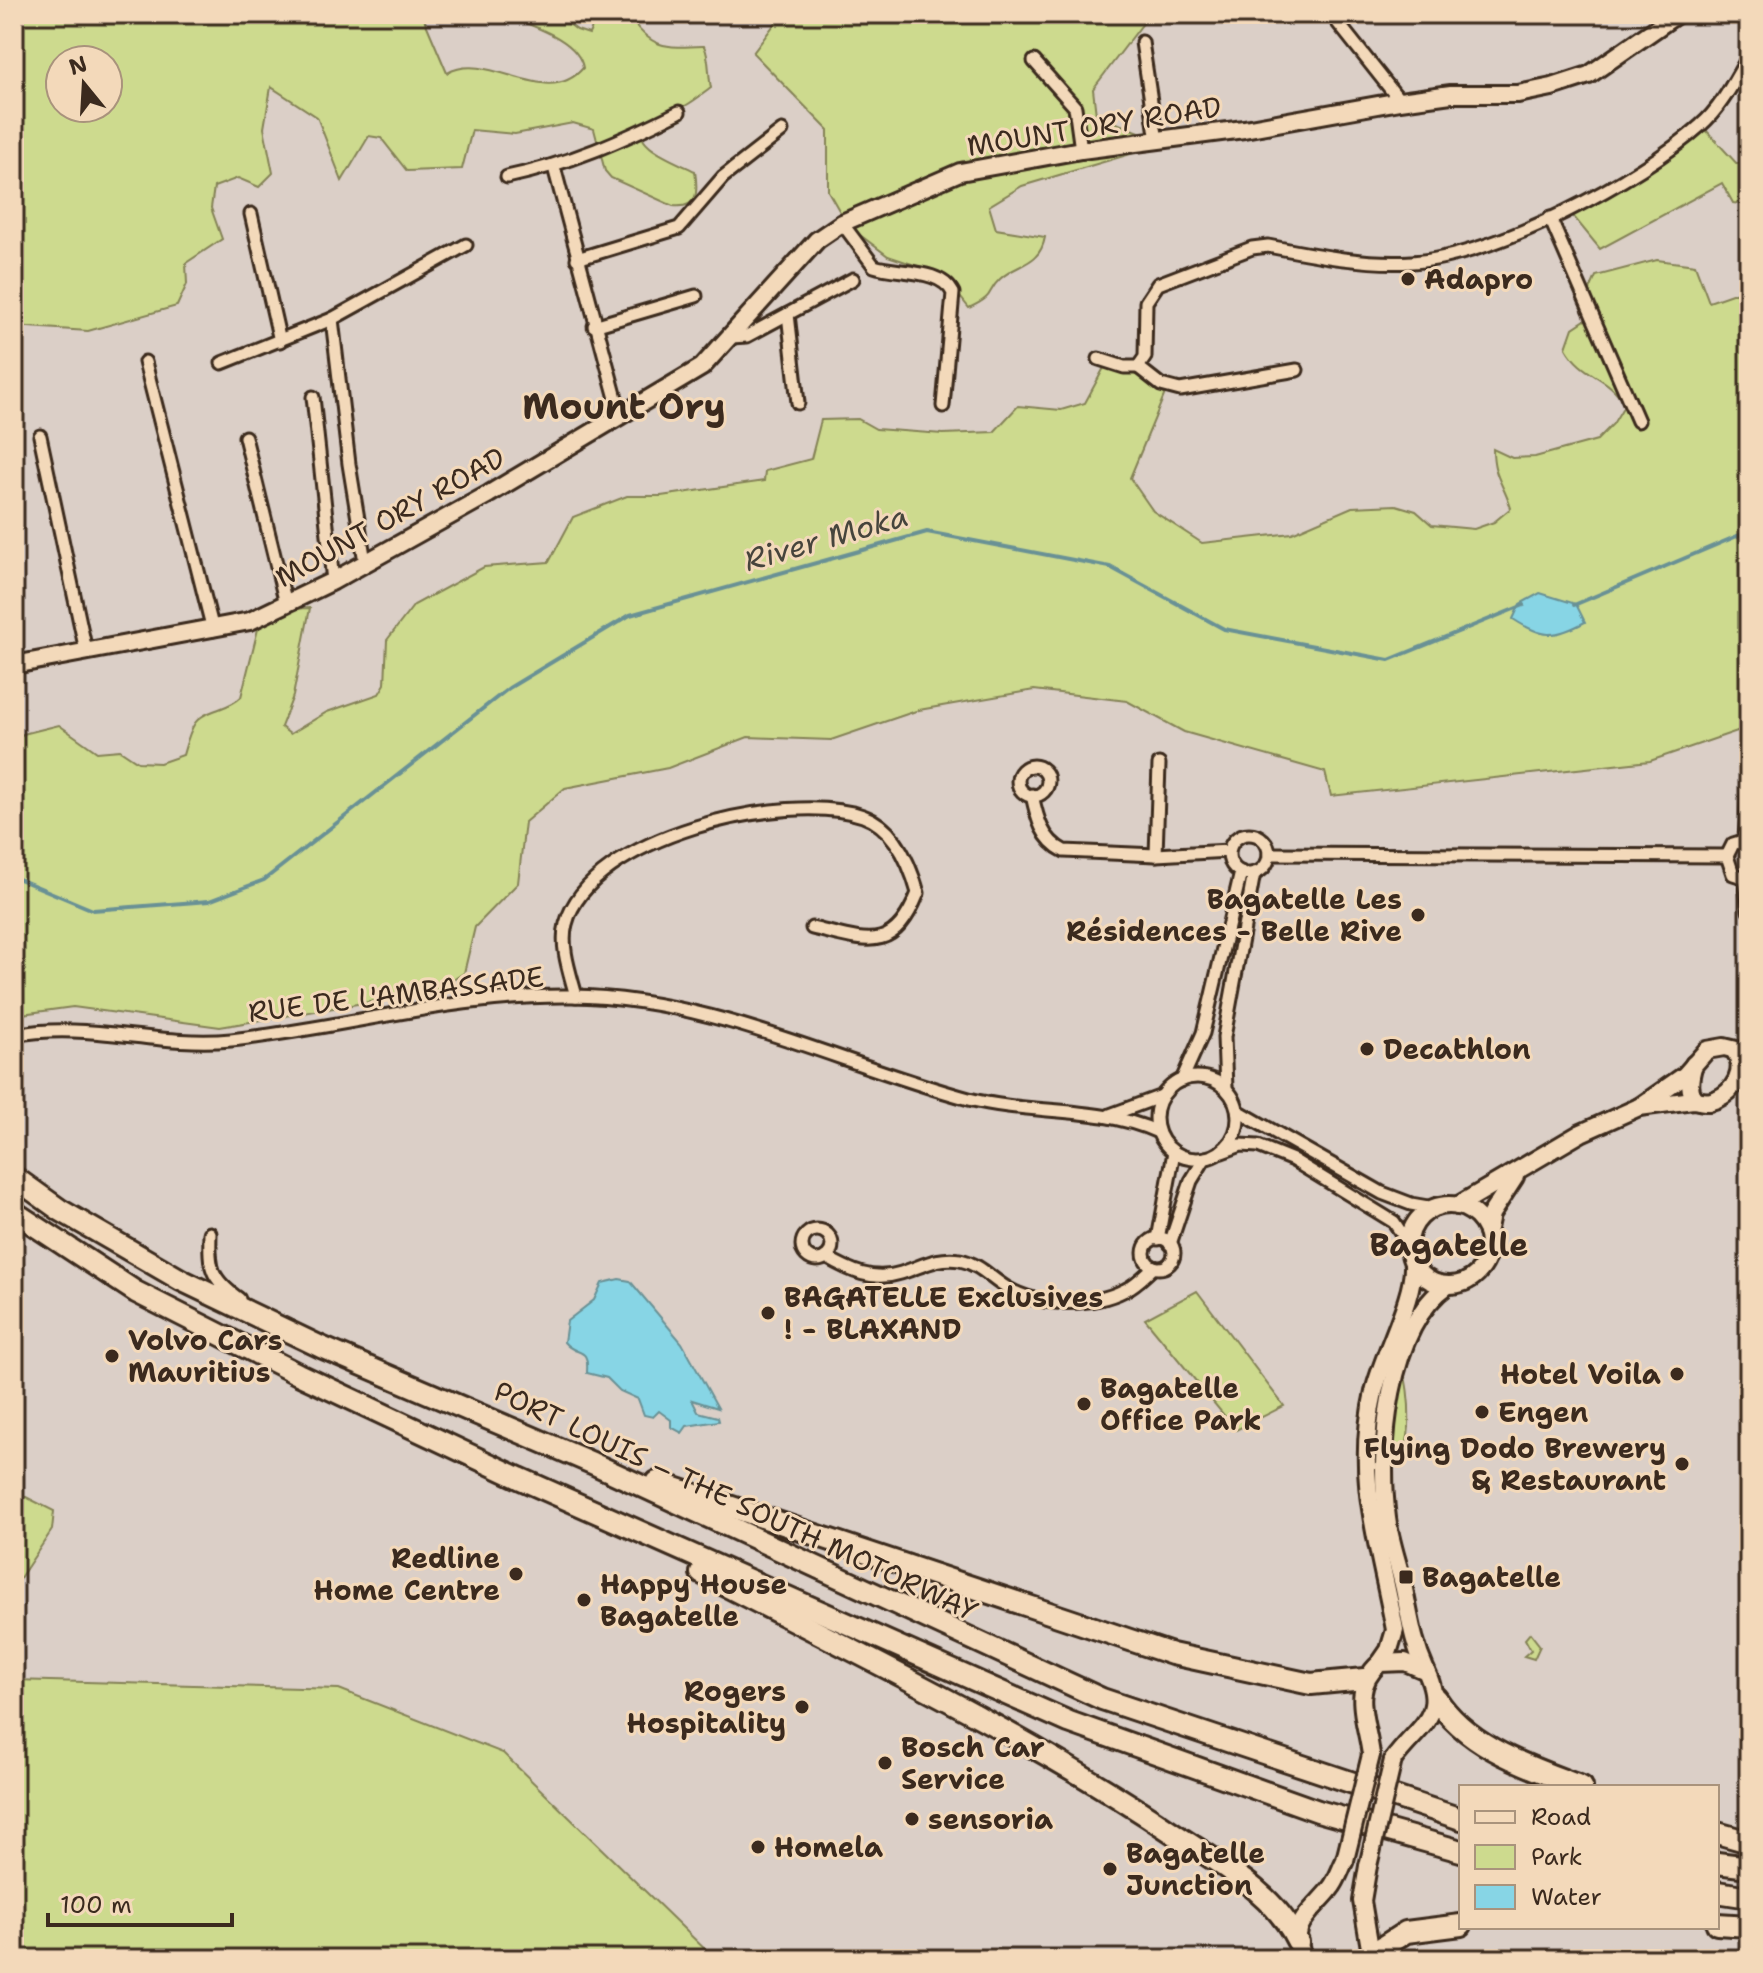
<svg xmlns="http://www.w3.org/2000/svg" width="1763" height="1973" viewBox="0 0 1763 1973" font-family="'Shantell Sans',sans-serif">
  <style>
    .green { fill: #cdda8e; stroke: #848256; stroke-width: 2; fill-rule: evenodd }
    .water { fill: #87d5e5; stroke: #699195; stroke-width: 2 }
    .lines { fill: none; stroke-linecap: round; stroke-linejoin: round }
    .stream { stroke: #699195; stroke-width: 4 }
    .minor-casing { stroke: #3b2a1e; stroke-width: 17 }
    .secondary-casing { stroke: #3b2a1e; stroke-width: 22 }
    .trunk-casing { stroke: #3b2a1e; stroke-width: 26 }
    .minor { stroke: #f3d9ba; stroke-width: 11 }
    .secondary { stroke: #f3d9ba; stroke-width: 16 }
    .trunk { stroke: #f3d9ba; stroke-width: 20 }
    .secondary-bridge-casing { stroke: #3b2a1e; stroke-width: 22; stroke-linecap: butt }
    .secondary-bridge { stroke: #f3d9ba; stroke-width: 16 }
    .poi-dot { fill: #3b2a1e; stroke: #f3d9ba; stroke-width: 3 }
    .labels { text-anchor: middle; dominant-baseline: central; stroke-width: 6; stroke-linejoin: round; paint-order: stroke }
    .street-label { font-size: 28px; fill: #3b2a1e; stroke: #f3d9ba }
    .poi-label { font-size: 28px; font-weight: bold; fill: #3b2a1e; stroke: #f3d9ba; text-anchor: start }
    .water-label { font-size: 30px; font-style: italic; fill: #46443c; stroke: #f3d9ba }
    .quarter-label { font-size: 32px; font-weight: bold; fill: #3b2a1e; stroke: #f3d9ba }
    .district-label { font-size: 36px; font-weight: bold; fill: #3b2a1e; stroke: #f3d9ba }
  </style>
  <rect width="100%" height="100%" fill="#dbcfc7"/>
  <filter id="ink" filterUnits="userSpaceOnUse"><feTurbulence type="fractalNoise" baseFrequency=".0125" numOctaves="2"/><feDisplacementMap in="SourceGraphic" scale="16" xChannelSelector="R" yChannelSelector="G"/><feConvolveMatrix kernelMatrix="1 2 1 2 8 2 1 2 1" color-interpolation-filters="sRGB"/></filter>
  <g filter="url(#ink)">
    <g class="green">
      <path d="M14,14H422L447,73C490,49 546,111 583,68C578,38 528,25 503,14H556L577,30L589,34L598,14H627C651,49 664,48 704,46C710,58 708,74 711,88C703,94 694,101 685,106C671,112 622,123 650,147C662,157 681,164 695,171C698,191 699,209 673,206L611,178L605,171L594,129L573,123L515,134L472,130L462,169L407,171L381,138L369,136L342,181L317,117L271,87L264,128L273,173L259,187L238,178L214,187L211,208L222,239L186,263L187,284L177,306L88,331L14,326ZM60,60H108V108H60Z"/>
      <path d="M782,14H1150L1093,89L1096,115L1152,137L1151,148L1022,186L989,206L996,229L1045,237C1040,266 1017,263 1000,279C985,293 997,295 969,308L942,274L888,256L848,226L828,191V130L753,53Z"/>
      <path d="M1705,129L1737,164L1749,162V205L1733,203L1722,183L1600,249L1573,216Z"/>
      <path d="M1657,260L1695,265L1709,302L1749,288V727L1650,761L1331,796L1325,772L1184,732L1127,701L1034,690L919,710L831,740L748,737L668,768L565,788L525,822L518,883L475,927L464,973L435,991L220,1027L73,1007L14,1015V742L23,734L59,725L97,752L120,750L138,762L160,763L183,755C186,745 189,732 195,723C205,709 229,710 241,697L258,629C271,616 292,608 310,608L293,696L281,727L290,734L327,712L379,694L385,684L387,640L414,605L484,567L549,562L573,517L627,496H661L764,481L765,471L811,459L821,420L858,419L876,429L943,434L994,432L1018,406L1061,410L1085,403L1106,364L1128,370L1166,391L1130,478L1153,511L1202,543L1292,533L1352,507L1396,505L1416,511L1432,525L1474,529L1494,522L1511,508C1503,483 1493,476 1493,449L1512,458L1535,457L1597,440L1613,424L1625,404C1607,374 1583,378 1566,348L1573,328L1591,316L1587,297L1596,276Z"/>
      <path d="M1197,1291L1284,1406L1236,1430L1145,1319Z"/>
      <path d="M1403,1370C1410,1389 1415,1450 1396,1461L1391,1450Z"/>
      <path d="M14,1491L54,1511L52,1530L14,1587Z"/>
      <path d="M1530,1633L1540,1646L1534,1659L1524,1656L1531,1650L1525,1639Z"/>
      <path d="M14,1680L339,1689L503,1753L715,1959H14Z"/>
    </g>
    <g class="water">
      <path d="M1540,593L1576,604L1585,622C1554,639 1542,638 1513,619L1520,604Z"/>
      <path d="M619,1279L630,1281L682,1343L718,1408L692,1400L698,1412L718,1417L719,1421L687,1426L682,1433L671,1427V1420L659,1411L653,1417L644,1415L638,1399L620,1391L607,1378L587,1373C589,1344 577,1358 564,1342L567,1321L594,1300L602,1283Z"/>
    </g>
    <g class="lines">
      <g class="stream">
        <path d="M1574,605L1749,531"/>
        <path d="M14,877L93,910L209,901L264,880L509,688L630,615L927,532L1110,567L1224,629L1389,660L1524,605"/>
      </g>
      <g class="minor-casing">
        <g id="minor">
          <path d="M1331,14L1400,101"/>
          <path d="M1142,42L1157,141"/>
          <path d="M1034,61L1075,107L1081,150"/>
          <path d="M554,167L621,417"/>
          <path d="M507,177C569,164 623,140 679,112"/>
          <path d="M251,214L280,341"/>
          <path d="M1550,218L1638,421"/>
          <path d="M842,223L874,266C897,274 941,268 953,293L943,406"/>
          <path d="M577,259L679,228L723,177L782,131"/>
          <path d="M788,314L798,403"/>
          <path d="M332,319L349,464L365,562"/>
          <path d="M594,326L696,296"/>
          <path d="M731,337L747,336L853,279"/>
          <path d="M1099,359L1124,367H1138L1145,357L1146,302L1158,284L1252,248L1268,246C1315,255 1364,265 1412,262C1494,257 1640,180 1701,125C1722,107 1735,79 1749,56"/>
          <path d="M145,362L213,630"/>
          <path d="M222,363L332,319L466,245"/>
          <path d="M1138,367L1161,385L1180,390L1297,370"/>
          <path d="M313,397L333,581"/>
          <path d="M40,436L86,651"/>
          <path d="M245,437L286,604"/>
          <circle cx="1033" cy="781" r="15"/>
          <path d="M1032,795C1037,818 1042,840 1064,851L1156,855L1229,851"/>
          <circle cx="1249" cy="854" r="20"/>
          <path d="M1745,839L1749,778"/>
          <path d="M1749,839L1733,844L1727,856L1733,874L1749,879"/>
          <path d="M1269,854L1727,856"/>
          <path d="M1156,855L1159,764"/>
          <path d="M1745,879L1749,911"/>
          <path d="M576,996C570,973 560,947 566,924C589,836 787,790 863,816C894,827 910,864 918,893C893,955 867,941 812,928"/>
          <path d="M14,1035C87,1021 158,1047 231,1040C344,1028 457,994 572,996C713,998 836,1063 969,1099C1031,1115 1098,1105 1158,1132"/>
          <circle cx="1197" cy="1118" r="41"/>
          <path d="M1182,1080L1203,1033L1241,872"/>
          <path d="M1226,1088L1224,1037L1254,873"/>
          <path d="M1238,1111L1382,1193L1411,1204L1434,1208"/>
          <path d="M1110,1115L1162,1096"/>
          <path d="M1222,1152L1241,1145L1258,1146L1293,1160L1394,1222L1408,1243"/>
          <circle cx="817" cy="1245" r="15"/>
          <path d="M210,1233C209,1268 210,1278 239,1299"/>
          <circle cx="1159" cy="1253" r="15"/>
          <path d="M1158,1239L1174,1152"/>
          <path d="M1170,1244L1191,1181L1205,1158"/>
          <path d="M826,1257C850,1271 873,1282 901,1273C921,1267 937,1256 960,1260C980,1264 990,1278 1007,1288C1039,1307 1092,1307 1125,1290C1136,1285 1145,1275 1154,1267"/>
        </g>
      </g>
      <g class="secondary-casing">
        <g id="secondary">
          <path d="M14,665L250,621L333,581L489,494L702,367L817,240L842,223L960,172L1081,150L1244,129L1400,101L1451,94H1518L1552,87L1589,75L1677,14"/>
          <path d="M1694,1064C1671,1135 1763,1092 1734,1050"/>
          <path d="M1639,1107L1693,1100L1709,1102"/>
          <circle cx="1449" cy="1245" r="40"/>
          <path d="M1457,1206L1581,1133L1639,1107L1685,1075L1707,1050L1724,1047L1749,1053"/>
          <path d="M1487,1233L1491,1214L1515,1177"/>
          <path d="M1380,1663L1389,1650L1395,1630C1380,1547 1354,1478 1374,1392C1383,1353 1415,1298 1413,1263"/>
          <path d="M1426,1671C1413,1643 1410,1618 1404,1589C1399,1565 1390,1542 1387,1518C1378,1450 1387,1328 1448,1285"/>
          <path d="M1371,1755C1367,1720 1349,1690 1380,1663L1405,1662L1426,1671C1448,1716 1418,1726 1393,1760"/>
          <path d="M1306,1959C1283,1928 1313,1911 1330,1889C1337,1881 1340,1870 1345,1860"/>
          <path d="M1365,1959L1370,1948L1362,1901L1368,1866"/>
        </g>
      </g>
      <g class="trunk-casing">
        <g id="trunk">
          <path d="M14,1177L60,1210L181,1280L321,1347L592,1463L1102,1699L1461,1819"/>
          <path d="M14,1212L136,1292L298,1374L519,1478L1069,1722L1318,1811L1461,1851"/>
          <path d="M657,1482L1172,1654L1311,1684L1364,1679"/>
          <path d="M701,1573C862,1656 1026,1734 1176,1835C1221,1865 1274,1892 1298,1942"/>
          <path d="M1436,1698C1468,1748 1530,1767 1582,1787"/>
          <path d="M1717,1833L1749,1842"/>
          <path d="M1717,1863L1749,1867"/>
          <path d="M1717,1892L1749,1897"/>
          <path d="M1717,1924L1749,1926"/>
          <path d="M1367,1957L1406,1932L1461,1925"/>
        </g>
      </g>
      <use href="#minor" class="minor"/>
      <use href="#secondary" class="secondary"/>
      <use href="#trunk" class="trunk"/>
      <g class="secondary-bridge-casing">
        <g id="secondary-bridge">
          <path d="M1345,1860L1371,1755"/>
          <path d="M1368,1866L1393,1760"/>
        </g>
      </g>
      <use href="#secondary-bridge" class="secondary-bridge"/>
    </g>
  </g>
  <g class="poi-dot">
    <circle cx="1408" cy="279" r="8"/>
    <circle cx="1418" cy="915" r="8"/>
    <circle cx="1367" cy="1049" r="8"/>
    <circle cx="768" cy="1313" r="8"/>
    <circle cx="112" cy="1356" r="8"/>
    <circle cx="1677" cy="1374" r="8"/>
    <circle cx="1084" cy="1404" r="8"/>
    <circle cx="1482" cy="1412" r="8"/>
    <circle cx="1682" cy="1464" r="8"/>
    <circle cx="516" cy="1574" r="8"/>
    <rect x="1398" y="1569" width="16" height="16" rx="4"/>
    <circle cx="584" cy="1600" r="8"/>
    <circle cx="802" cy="1707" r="8"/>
    <circle cx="885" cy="1763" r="8"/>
    <circle cx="912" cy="1819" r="8"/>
    <circle cx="758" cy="1847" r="8"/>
    <circle cx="1110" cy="1869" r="8"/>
  </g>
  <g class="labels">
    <g class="street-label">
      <text transform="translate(1094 126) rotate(-9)">MOUNT ORY ROAD</text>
      <text transform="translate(390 517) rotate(-29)">MOUNT ORY ROAD</text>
      <text transform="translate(396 994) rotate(-7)">RUE DE L'AMBASSADE</text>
      <text transform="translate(736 1501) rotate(25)">PORT LOUIS – THE SOUTH MOTORWAY</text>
    </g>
    <g class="poi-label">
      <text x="1424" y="279">Adapro</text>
      <text x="1402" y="899" text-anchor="end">Bagatelle Les<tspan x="1402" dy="32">Résidences - Belle Rive</tspan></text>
      <text x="1383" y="1049">Decathlon</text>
      <text x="784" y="1297">BAGATELLE Exclusives<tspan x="784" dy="32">! - BLAXAND</tspan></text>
      <text x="128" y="1340">Volvo Cars<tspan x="128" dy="32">Mauritius</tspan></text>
      <text x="1661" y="1374" text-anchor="end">Hotel Voila</text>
      <text x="1100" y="1388">Bagatelle<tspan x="1100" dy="32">Office Park</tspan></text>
      <text x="1498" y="1412">Engen</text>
      <text x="1666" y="1448" text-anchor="end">Flying Dodo Brewery<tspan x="1666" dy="32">&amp; Restaurant</tspan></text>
      <text x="500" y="1558" text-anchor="end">Redline<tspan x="500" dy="32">Home Centre</tspan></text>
      <text x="1422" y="1577">Bagatelle</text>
      <text x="600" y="1584">Happy House<tspan x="600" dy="32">Bagatelle</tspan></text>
      <text x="786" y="1691" text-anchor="end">Rogers<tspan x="786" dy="32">Hospitality</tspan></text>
      <text x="901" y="1747">Bosch Car<tspan x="901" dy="32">Service</tspan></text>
      <text x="928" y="1819">sensoria</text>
      <text x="774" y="1847">Homela</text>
      <text x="1126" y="1853">Bagatelle<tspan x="1126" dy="32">Junction</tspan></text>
    </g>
    <g class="water-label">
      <text transform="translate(826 538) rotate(-16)">River Moka</text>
    </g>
    <g class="quarter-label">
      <text x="1449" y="1244">Bagatelle</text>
    </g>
    <g class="district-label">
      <text x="624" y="406">Mount Ory</text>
    </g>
  </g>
  <rect width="1763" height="1973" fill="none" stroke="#f3d9ba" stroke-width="48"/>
  <rect x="24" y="24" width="1715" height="1925" fill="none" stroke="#3b2a1e" stroke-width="3" filter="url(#ink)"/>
  <rect x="1459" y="1785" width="260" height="144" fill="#f3d9ba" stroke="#a9937c" stroke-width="2"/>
  <rect x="1475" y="1811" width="40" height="12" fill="#f3d9ba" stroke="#a9937c" stroke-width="2"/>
  <text x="1531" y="1825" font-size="24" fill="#3b2a1e">Road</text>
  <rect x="1475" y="1845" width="40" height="24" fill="#cdda8e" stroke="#a9937c" stroke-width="2"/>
  <text x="1531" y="1865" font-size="24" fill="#3b2a1e">Park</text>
  <rect x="1475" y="1885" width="40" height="24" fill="#87d5e5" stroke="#a9937c" stroke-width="2"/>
  <text x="1531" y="1905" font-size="24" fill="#3b2a1e">Water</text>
  <g transform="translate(84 84) rotate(342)"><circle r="38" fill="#f3d9ba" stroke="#a9937c" stroke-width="2"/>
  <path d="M0-6L14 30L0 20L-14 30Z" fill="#3b2a1e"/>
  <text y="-12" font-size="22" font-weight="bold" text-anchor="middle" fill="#3b2a1e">N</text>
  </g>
  <path d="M48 1913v12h184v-12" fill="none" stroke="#3b2a1e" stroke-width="4"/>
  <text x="60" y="1913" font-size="24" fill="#3b2a1e" stroke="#f3d9ba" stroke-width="6" paint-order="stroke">100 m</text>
</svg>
